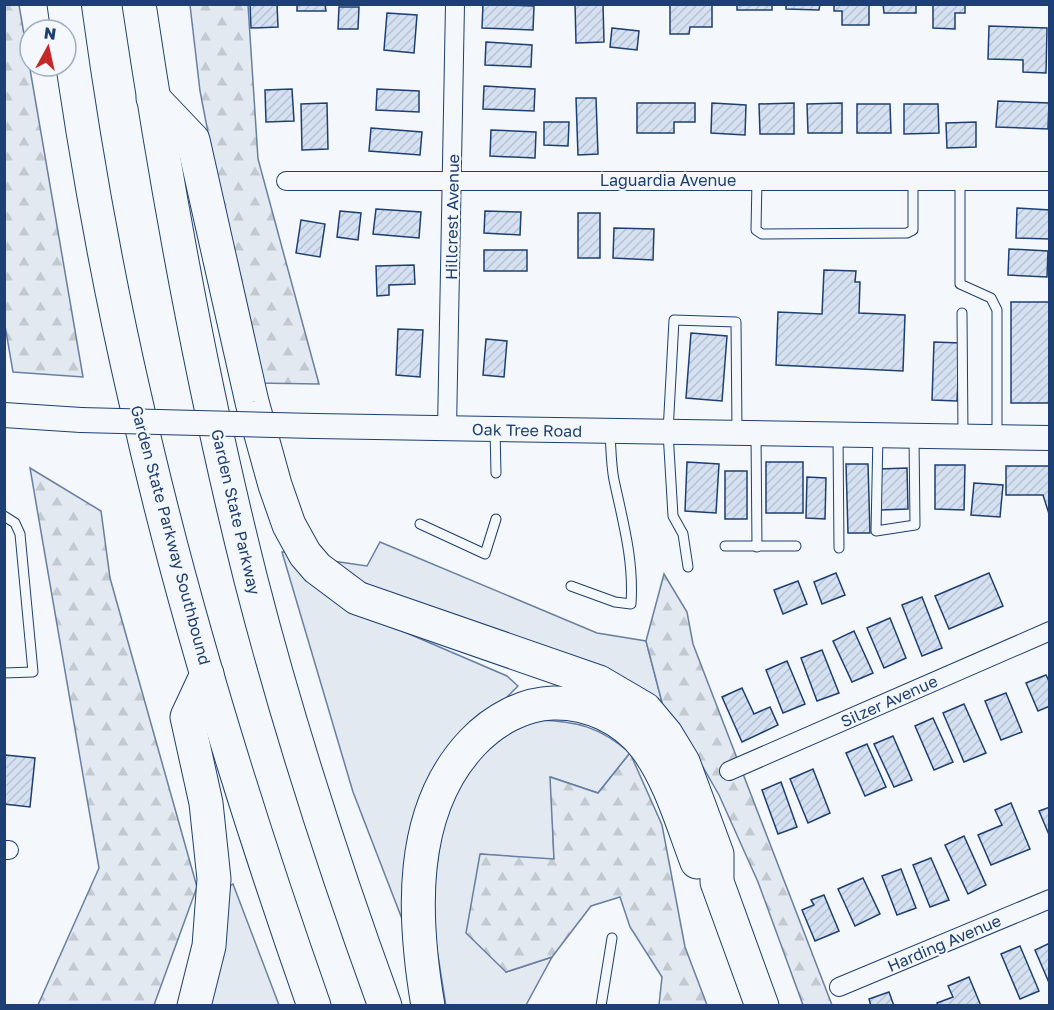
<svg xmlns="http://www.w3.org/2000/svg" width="1054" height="1010" viewBox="0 0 1054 1010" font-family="'Golos Text',sans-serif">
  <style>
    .grass { fill: #e3e9f0; stroke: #687fa3; stroke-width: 1.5 }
    .forest { fill: url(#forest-firs); stroke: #687fa3; stroke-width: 1.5 }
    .building { fill: url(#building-hatch); stroke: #1d3f73; stroke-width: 1.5 }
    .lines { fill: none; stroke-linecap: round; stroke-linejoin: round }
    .service-casing { stroke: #1d3f73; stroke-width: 11 }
    .minor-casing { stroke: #1d3f73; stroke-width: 20 }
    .tertiary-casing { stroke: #1d3f73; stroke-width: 26 }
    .motorway-casing { stroke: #1d3f73; stroke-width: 35 }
    .service { stroke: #f4f7fb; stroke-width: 9 }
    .minor { stroke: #f4f7fb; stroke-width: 18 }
    .tertiary { stroke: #f4f7fb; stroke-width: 24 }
    .motorway { stroke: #f4f7fb; stroke-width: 33 }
    .tertiary-bridge-casing { stroke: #1d3f73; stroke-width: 26; stroke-linecap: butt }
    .tertiary-bridge { stroke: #f4f7fb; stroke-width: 24 }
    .labels { text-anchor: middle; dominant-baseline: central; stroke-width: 4.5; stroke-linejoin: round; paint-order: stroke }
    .street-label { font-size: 16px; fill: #1d3f73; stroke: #f4f7fb }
  </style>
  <defs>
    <pattern id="forest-firs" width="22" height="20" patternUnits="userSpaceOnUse" patternTransform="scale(1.5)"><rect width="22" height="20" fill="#e3e9f0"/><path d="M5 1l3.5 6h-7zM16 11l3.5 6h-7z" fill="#c2c9d1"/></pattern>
    <pattern id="building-hatch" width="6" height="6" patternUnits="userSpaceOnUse" patternTransform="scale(1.5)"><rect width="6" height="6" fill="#d5e0f0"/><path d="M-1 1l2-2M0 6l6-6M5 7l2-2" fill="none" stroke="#b6c1d1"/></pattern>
  </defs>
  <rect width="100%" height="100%" fill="#f4f7fb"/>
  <g class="grass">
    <path d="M380,542L597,633L646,641L664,710L384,593L353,577L332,561L367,566Z"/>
    <path d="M282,552H287L317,587L337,603L507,676L518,686L500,704L477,718L404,924L353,792Z"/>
    <path d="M538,720C577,721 600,727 630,753L598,793L551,777L554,860L481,854L506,972L552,957L526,1005L446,1006L435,937L434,885L443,824L466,771L504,734Z"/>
    <path d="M233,884L279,1005L204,1006L226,889Z"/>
  </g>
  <g class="forest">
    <path d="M4,5H19L83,377L13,372L4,320Z"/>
    <path d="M190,5H248L258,159L319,384L256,383L200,91Z"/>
    <path d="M30,468L101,511L110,578L197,887L154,1005H38L99,868Z"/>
    <path d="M664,574L687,612L693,644L832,1005H803L758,882L719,795L688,741L664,710L646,641Z"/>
    <path d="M630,753L662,825L685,947L707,1005H659L662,977L630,927L620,897L591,906L552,957L506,972L466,933L480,854L554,859L550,777L598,793Z"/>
  </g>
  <g class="building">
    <path d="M250,4H277L278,27L251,28Z"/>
    <path d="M297,4H325L326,11H297Z"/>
    <path d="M483,4L534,6L533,30L482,28Z"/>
    <path d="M575,4H603L604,42L576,43Z"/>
    <path d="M670,4H712V27H690L689,34H670Z"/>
    <rect x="737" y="4" width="35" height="6"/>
    <path d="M786,4H820L819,10L786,9Z"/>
    <path d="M834,4H869V25H842V11H834Z"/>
    <path d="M883,4H916V13H884Z"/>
    <path d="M933,4H965V13H955V29L933,28Z"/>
    <path d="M339,7H359L358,29H338Z"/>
    <path d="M387,13L417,15L414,53L384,50Z"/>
    <path d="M989,26L1047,28L1046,73L1023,72V60L988,59Z"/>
    <path d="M612,28L639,31L637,50L610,47Z"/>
    <path d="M486,42L532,45L531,67L485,65Z"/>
    <path d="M484,86L535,89L534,111L483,109Z"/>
    <path d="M292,89L294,121L266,122L265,90Z"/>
    <path d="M377,89L419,91V112L376,110Z"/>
    <path d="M576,98H596L598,154L578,155Z"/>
    <path d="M998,101L1049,103L1048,129L996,127Z"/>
    <path d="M327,103L328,149L302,150L301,104Z"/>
    <path d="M637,103H695V122H674V133H637Z"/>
    <path d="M712,103L746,105L745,135L711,133Z"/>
    <path d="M794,103V134H760L759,104Z"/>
    <path d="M842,103V133H808L807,104Z"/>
    <path d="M857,104H890L891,133H857Z"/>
    <path d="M904,104H938L939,133L904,134Z"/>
    <path d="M544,122H569L568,146L544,145Z"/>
    <path d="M976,122V147L947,148L946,123Z"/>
    <path d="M371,128L422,132L420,155L369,151Z"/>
    <path d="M491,130L536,132L535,158L490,156Z"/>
    <path d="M1017,208L1050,210V239L1016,238Z"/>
    <path d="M376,209L421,212L419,238L373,234Z"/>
    <path d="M340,211L361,213L358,240L337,237Z"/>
    <path d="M485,211L521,212L520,235L484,233Z"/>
    <rect x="578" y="213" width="22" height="45"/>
    <path d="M301,220L325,224L320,257L296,253Z"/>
    <path d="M614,228L654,229L653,260L613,258Z"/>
    <path d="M1009,249L1048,251L1047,277L1008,275Z"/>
    <rect x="484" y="250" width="43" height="21"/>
    <path d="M414,265L415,284L389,285V295L377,296L376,266Z"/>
    <path d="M824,270L856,271L855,282H860L859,313L905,315L903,371L776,365L778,312L822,314Z"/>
    <rect x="1011" y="302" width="39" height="101"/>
    <path d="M398,329L423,330L420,377L396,375Z"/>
    <path d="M691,333L727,336L722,401L686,398Z"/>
    <path d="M486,339L507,341L504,377L483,375Z"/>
    <path d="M934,342L960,343L957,401L932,400Z"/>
    <path d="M687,462L719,464L716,513L685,511Z"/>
    <rect x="766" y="462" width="37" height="51"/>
    <path d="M846,464H868L870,533H848Z"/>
    <path d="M935,465H965L964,510L935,509Z"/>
    <path d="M1006,466H1050V517L1043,495H1006Z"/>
    <path d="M907,468L908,509L880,510L879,469Z"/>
    <rect x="725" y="471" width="22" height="48"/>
    <path d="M807,477L826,478L825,519L806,518Z"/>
    <path d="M974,483L1003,485L1000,517L971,515Z"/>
    <path d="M836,573L845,595L822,604L814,582Z"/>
    <path d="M989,573L1003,606L949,629L935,596Z"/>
    <path d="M798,581L807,604L783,614L774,590Z"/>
    <path d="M922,597L942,648L922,656L902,605Z"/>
    <path d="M890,618L906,658L884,668L867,628Z"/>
    <path d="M854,631L873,673L852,682L833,641Z"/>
    <path d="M822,650L839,693L817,701L801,658Z"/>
    <path d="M787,661L805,704L783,713L766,670Z"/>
    <path d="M1046,675L1050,683V706L1038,711L1026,683Z"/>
    <path d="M742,688L754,714L770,707L778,725L742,742L722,697Z"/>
    <path d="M1006,693L1022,732L1001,740L985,701Z"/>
    <path d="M964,704L986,753L964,762L943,713Z"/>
    <path d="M933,718L953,762L934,770L915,726Z"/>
    <path d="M893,736L912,780L894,787L874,744Z"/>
    <path d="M867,744L886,787L865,796L846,753Z"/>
    <path d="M5,755L35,758L30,807L4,804Z"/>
    <path d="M813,769L830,813L808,823L790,779Z"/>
    <path d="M781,782L797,827L778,834L762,790Z"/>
    <path d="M1011,803L1030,849L991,865L978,835L1002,825L995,810Z"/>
    <path d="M1050,807V837L1039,811Z"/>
    <path d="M964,836L986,885L968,894L945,845Z"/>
    <path d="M931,858L949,900L930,907L913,865Z"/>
    <path d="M901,869L916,908L897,915L882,876Z"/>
    <path d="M863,878L880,914L855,926L838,889Z"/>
    <path d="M824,895L839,931L815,941L802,910L814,905L811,900Z"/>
    <path d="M1050,943V985L1035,950Z"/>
    <path d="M1020,946L1039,991L1020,999L1001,954Z"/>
    <path d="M969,977L981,1006H938L937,1003L953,997L948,986Z"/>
    <path d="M889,992L894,1006H871L869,999Z"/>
  </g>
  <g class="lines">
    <g class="service-casing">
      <g id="service">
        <path d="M757,180L756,230L762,234L907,233L913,230V180"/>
        <path d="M960,181V284L991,298L997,310V435"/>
        <path d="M962,313L963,436"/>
        <path d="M495,430L496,473"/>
        <path d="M756,435L757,547"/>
        <path d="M878,435L876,531L915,525L914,437"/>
        <path d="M838,436L839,548"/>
        <path d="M4,516L15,523L20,534L33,672L4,673"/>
        <path d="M420,524L485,554L496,519"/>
        <path d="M725,546H796"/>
        <path d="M688,567L683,534L673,516L668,432L674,320L736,322L737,432"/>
        <path d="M571,586L615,602L631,604C634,560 623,522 614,480C611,465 611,448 610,433"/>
        <path d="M601,1006L612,938"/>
      </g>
    </g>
    <g class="minor-casing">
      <g id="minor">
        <path d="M286,181H1050"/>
        <path d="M447,429L455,4"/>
        <path d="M729,771L1050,631"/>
        <path d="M4,850H9"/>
        <path d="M839,987L1050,899"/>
      </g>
    </g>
    <g class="tertiary-casing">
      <g id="tertiary">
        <path d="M4,415L81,420"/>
        <path d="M315,426L1050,438"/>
      </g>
    </g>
    <g class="motorway-casing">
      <g id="motorway">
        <path d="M64,4C82,136 105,268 135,398C181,604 244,807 314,1006"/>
        <path d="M139,4C168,198 203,390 251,580C288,724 334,866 385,1006"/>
        <path d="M153,98L193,140L252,402L275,485L289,525L305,554L317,568L357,598L599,682L645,709L666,734L683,762L717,854V882L762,1006"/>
        <path d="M194,1006L209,946L214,879L206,803L187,717L207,674"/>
        <path d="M428,1006C413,918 407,811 473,742C494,720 523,704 553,703C588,702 623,718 645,746C670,779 682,823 697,862"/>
      </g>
    </g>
    <use href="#service" class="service"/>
    <use href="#minor" class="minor"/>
    <use href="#tertiary" class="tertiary"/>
    <use href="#motorway" class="motorway"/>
    <g class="tertiary-bridge-casing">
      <path id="tertiary-bridge" d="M81,420L315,426"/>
    </g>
    <use href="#tertiary-bridge" class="tertiary-bridge"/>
  </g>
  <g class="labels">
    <g class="street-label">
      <text x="668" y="180">Laguardia Avenue</text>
      <text transform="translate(452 217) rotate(-89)">Hillcrest Avenue</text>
      <text transform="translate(527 430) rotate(1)">Oak Tree Road</text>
      <text transform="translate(236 512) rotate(77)">Garden State Parkway</text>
      <text transform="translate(171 535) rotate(75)">Garden State Parkway Southbound</text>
      <text transform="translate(889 701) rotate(-24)">Silzer Avenue</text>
      <text transform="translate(944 943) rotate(-23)">Harding Avenue</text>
    </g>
  </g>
  <rect width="1054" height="1010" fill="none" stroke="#1d3f73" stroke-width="12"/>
  <g transform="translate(48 48) rotate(8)"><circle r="28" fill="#f4f7fb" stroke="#9eadc5" stroke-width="1.5"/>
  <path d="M0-4.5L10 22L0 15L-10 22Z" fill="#c62828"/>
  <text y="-9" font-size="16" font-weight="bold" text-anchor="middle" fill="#1d3f73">N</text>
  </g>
</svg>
